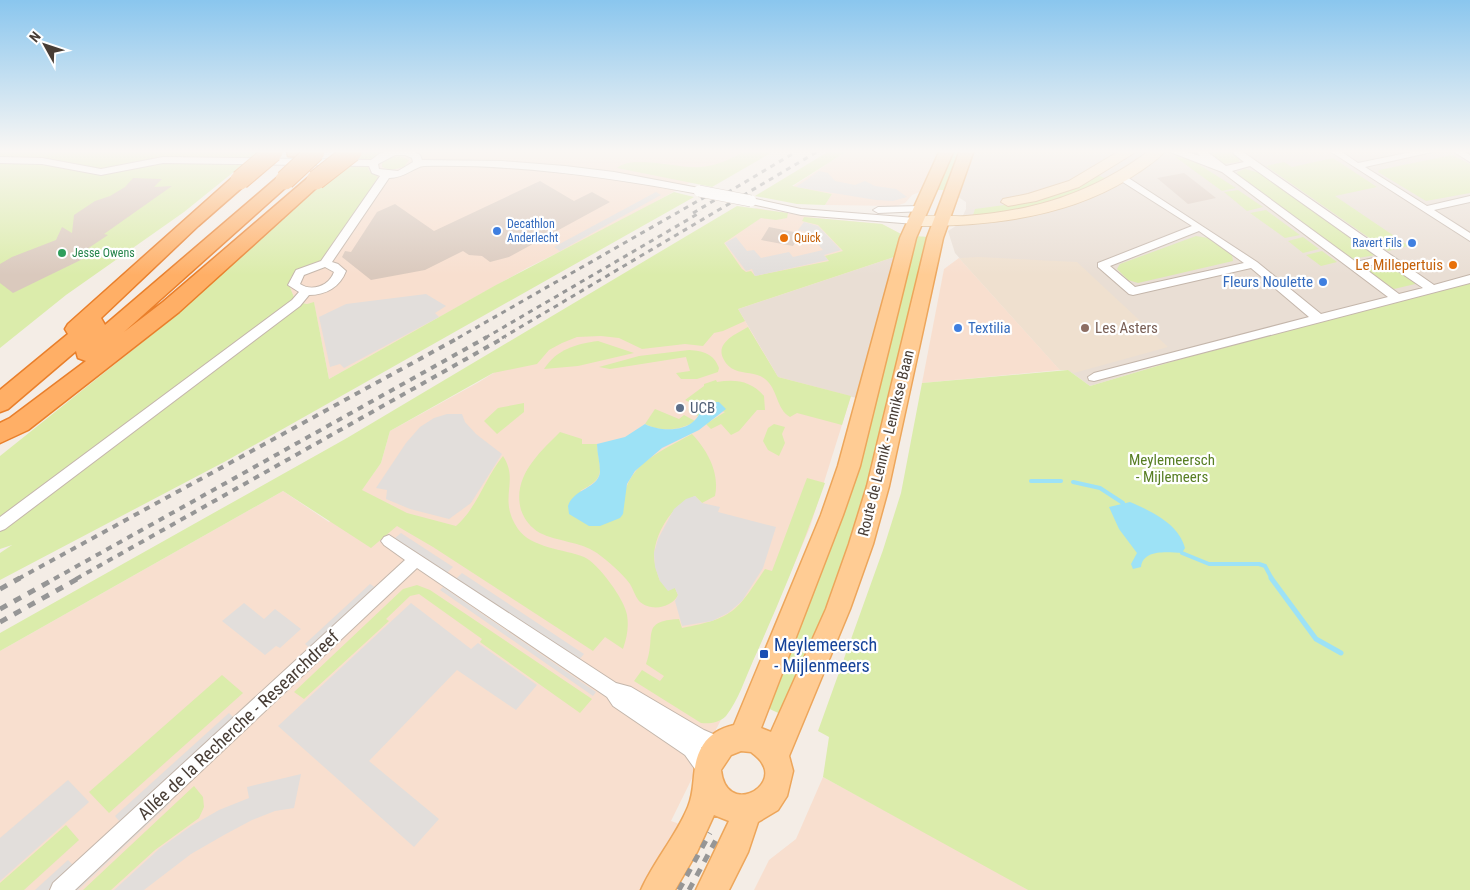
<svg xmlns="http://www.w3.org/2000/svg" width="1470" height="890" viewBox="0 0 1470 890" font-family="'Roboto Condensed',sans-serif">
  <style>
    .residential { fill: #e9ded4 }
    .commercial { fill: #f8dfcf }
    .education { fill: #efe0cf }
    .green { fill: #dbecab }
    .parking { fill: #e2dedb }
    .water { fill: #9de2f6 }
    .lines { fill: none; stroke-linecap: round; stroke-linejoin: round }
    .stream-far1 { stroke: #9de2f6; stroke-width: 4 }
    .stream { stroke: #9de2f6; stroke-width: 5 }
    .building { fill: #dac9bd }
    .street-casing { stroke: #c4b6ab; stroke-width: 2 }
    .secondary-casing { stroke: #dbbb94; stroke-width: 2 }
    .primary-casing { stroke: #eda65b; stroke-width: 3 }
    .highway-casing { stroke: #e97f2b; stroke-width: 3 }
    .street { fill: #fff; fill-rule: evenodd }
    .secondary { fill: #ffe6c5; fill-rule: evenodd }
    .primary { fill: #ffcc94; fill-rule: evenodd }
    .highway { fill: #ffaf66; fill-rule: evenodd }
    .rail-far2 { stroke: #969696; stroke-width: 3; stroke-dasharray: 5 5; stroke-linecap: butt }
    .rail-far1 { stroke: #969696; stroke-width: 4; stroke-dasharray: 6 6; stroke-linecap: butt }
    .rail { stroke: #969696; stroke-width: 5; stroke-dasharray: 8 8; stroke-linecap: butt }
    .street-bridge-casing { stroke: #c4b6ab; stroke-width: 12; stroke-linecap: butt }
    .highway-bridge-casing { stroke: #e97f2b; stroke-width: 21; stroke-linecap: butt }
    .street-bridge { stroke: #fff; stroke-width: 11 }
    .highway-bridge { stroke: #ffaf66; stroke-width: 19 }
    .shop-dot { fill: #3f7fe0; stroke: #fff; stroke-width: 2 }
    .food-dot { fill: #e8710a; stroke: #fff; stroke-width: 2 }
    .leisure-dot { fill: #2e9e5b; stroke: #fff; stroke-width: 2 }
    .education-dot { fill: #8d6e63; stroke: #fff; stroke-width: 2 }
    .service-dot { fill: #5c6f8a; stroke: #fff; stroke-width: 2 }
    .transit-dot { fill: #1a4fb4; stroke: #fff; stroke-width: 2 }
    .labels { text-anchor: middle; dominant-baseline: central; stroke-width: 4.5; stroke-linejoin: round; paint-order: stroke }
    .far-shop-label { font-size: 12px; fill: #366cbe; stroke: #fff; text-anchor: start }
    .far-food-label { font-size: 12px; fill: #c56008; stroke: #fff; text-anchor: start }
    .far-leisure-label { font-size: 12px; fill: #27864d; stroke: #fff; text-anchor: start }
    .food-label { font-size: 15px; fill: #c56008; stroke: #fff; text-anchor: end }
    .shop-label { font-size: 15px; fill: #366cbe; stroke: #fff; text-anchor: end }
    .education-label { font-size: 15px; fill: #785e54; stroke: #fff; text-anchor: start }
    .service-label { font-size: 15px; fill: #4e5e75; stroke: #fff; text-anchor: start }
    .street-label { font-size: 15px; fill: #483d35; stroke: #fff }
    .park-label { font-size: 15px; fill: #577e23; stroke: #fff }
    .near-transit-label { font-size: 18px; fill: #164399; stroke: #fff; text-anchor: start }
    .near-street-label { font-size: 18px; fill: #483d35; stroke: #fff }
  </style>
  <rect width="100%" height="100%" fill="#f4ede6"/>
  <g class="residential">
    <path d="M974,150H1470V282L1201,353L1090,386L1068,370H1060L955,253L948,231L959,224L966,209V202L955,195Z"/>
    <path d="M894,257L899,258L890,276L856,398L778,377L738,309Z"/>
  </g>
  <g class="commercial">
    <path d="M385,150H761L689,183L620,222L527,268L329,379L314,303L307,304L292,301L294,297L289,285L291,277L299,270L373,174L369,171L368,166L373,158Z"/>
    <path d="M849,150H939L920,192L912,195L905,203L896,206L825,205L832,194L792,187Z"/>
    <path d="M756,208L817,218L882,224L901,234L894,257L738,309L778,377L851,396L810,527L765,633L747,674L741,679L671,821L699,831L666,890H0V651L283,491L329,522L355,499L381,463L390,431L479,382Z"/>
    <path d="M959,258L1060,370L922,383L944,269Z"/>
    <path d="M823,777L983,864L1028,890H754L769,860L796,839Z"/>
  </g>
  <path class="education" d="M979,257L1077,262L1168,347L1074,373L1068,370H1060L959,258Z"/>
  <g class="green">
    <path d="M0,150H261L184,212L66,295L0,348Z"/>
    <path d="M365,150H385L373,158L368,165L369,171L378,177L323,262L299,270L291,277L289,285L294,297L292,301L307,304L314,302L329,379L496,285L674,192L694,197L226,461L0,580V553L12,545L0,549V456L174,317L285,215Z"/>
    <path d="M747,150H776L712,187L617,168C632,154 679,169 700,167C717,166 731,159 747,150Z"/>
    <path d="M831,150H849L792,186L832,194L825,205L797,204L755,196Z"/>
    <path d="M951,150H964L946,190H935Z"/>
    <path d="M1201,150H1230L1239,158V162L1223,164Z"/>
    <path d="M1452,155L1470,164V193L1426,201L1378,172L1379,170Z"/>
    <path d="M400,156L409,160L404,167L391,170L382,167V163L387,158Z"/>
    <path d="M1174,156L1192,160L1236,188L1222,191Z"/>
    <path d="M1333,158L1377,187L1335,196L1409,246L1388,251L1266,166L1284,162L1292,167Z"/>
    <path d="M1245,169L1260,173L1376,255L1352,259L1239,177L1237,172Z"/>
    <path d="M1098,175L1111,181L1056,203L972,218L975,209L1012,204Z"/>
    <path d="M1238,190L1263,207L1247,211L1224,192Z"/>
    <path d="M737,206L788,213L787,218L776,220L761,218L724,243L742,269L746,272L751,271L755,276L829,261L825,256L843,251L818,225L802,221L804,217L882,224L901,234L894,257L738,309L745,321L723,331L714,333L703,346L685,344L642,349L619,338L601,336L577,337L562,343L549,350L537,364L493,373L390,431L381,463L362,490L407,513L456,526C477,508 485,478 503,456C520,482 497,498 518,529C531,548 564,549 584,557C598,563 625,600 627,615C629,627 627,637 623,649L605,637L593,651L433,547L397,526L371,548L283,491L0,651V633L347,438Z"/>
    <path d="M1266,210L1270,213L1300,235L1285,238L1250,213Z"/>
    <path d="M914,236L930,237L865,508L787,717L761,705Z"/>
    <path d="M1196,236L1208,238L1232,255L1233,261L1138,283L1128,280L1117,269L1120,264Z"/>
    <path d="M1303,237L1319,249L1303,253L1288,241Z"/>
    <path d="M1322,251L1337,262L1321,266L1306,255Z"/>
    <path d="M1388,264L1415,283V284L1394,289L1366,270Z"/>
    <path d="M1470,282V890H1028L823,777L829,737L818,731L883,550L901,493L922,383L1068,370L1090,386L1201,353Z"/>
    <path d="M748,327L778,377L851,396L842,425L797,413L790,417C776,409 778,389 765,379C757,372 744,374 735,370C730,368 726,364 724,360C714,343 736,334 748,327Z"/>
    <path d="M598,341L634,353L578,366L544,369C557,349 576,344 598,341Z"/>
    <path d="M689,350C704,351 714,354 719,368L718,372L697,379H681L676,373L690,371L686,357L610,369L599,367L639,356Z"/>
    <path d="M716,380L717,382C736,379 751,381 764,396L765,410H757L739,431L731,435L721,424L711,429L706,424L725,412L704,405L698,416L688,410L693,404L685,400L704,386V384Z"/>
    <path d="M524,403V412L497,434L484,421L498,408Z"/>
    <path d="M655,409L679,419L684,415L695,421C681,431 659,432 645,424Z"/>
    <path d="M774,424L785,427L782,434L785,443L779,456L768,450L763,441L768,428Z"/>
    <path d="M560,432L582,439V444H597C599,471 608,477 580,491L623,514C620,466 658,453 692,434C707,450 720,472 715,496L702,503L695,496C673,504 656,531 654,554C654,564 657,572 660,581L675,588L678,595C672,608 650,612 639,601C635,596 633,589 630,584C622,573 608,561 597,553C579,541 558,542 540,533C531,528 524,519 521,510C512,477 539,453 560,432Z"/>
    <path d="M807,478L825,483C804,543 779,603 753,661C745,679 738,701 726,716C719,723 709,724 701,723L634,681L642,670L660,681L664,676L646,664C657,636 639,621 679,619L682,628C734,618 736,612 765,569L772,571Z"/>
    <path d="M417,585L430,590L592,699L580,713L480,642L482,639L419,594L410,596L386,619L389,621L304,699L294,692L403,589Z"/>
    <path d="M222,675L243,693L109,813L89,792Z"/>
    <path d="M194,786L203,797L204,807L199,818L155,850L111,890H83Z"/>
    <path d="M66,825L79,840L24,890H0V883Z"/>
  </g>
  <g class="parking">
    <path d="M819,171L828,173L835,181L855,185L865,181L875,186L896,189L907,197L893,201L876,200L796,187Z"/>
    <path d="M656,192L661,195L560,251L554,247Z"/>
    <path d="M804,222L818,226L841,250L824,255L828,260L755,276L752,269L746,271L725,243L736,237L747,251L754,250L761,258L789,252L793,257L823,250L807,232L798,230Z"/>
    <path d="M426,294L446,306L435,313L439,317L344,368L340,364L330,367L319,317L346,304Z"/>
    <path d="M447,414H462L465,422L476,434L502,454L471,503L449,519L410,509L386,499L387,490L376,488L406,443L420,427L434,418Z"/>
    <path d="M695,496L702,503L720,507L718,512L776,527L763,568L742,601L728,613L712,621L682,626L675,601L678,595L675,588L668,591L660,581L655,567L654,553L658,539L674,509L686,499Z"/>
    <path d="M401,533L453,567L447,573L394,539Z"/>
    <path d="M462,573L584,654L578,661L456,579Z"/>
    <path d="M370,584L376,588L311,649L305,644Z"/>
    <path d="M443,587L596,692L593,696L440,590Z"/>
    <path d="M244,603L264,619L275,609L301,629L280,648L276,646L265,655L222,621Z"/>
    <path d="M411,603L471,649L478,643L537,685L516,710L457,670L369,761L439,819L414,847L278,726Z"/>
    <path d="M229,713L235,719L121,823L115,816Z"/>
    <path d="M301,774L294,808L275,811L252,820L224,835L191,854L144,890H114L160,848L191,826L219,810L249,798L247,787Z"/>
    <path d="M68,780L89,802L0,881V838Z"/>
    <path d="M168,799L171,802L78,890H71Z"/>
    <path d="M68,860L74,866L48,890H35Z"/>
  </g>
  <g class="water">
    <path d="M708,402H719L726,409L699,430L662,448L635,471L627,484L623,514L620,518L600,526H589L569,514L568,506C574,488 598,489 600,472C600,463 597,453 597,444L625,437L645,424C658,431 683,432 694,421C700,416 701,407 708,402Z"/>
    <path d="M1130,502C1151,511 1179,524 1185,548L1182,553C1167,552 1143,549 1141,567L1133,569L1131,564L1137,553L1119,529L1109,507Z"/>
  </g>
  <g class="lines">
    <g class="stream-far1">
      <path d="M1031,481H1061"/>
      <path d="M1073,482L1100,488L1123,503"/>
      <path d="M1182,553L1209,564H1259L1265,566L1272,579"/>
    </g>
    <path class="stream" d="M1271,578L1316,639L1341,653"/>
  </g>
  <g class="building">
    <path d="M1184,173L1188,176L1216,198L1188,204L1157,178Z"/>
    <path d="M133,178L162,179L154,187L172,186L104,234L108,235L84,251L91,255L13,293L0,283V264L12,257L56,240L62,227L72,233L74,215L95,201L110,196L125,187Z"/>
    <path d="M540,181L574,201L592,192L610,202L509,257L490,262L482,256L469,255L463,251L425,270L371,280L342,257L345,251L351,252L377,212L395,204L434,231Z"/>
    <path d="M769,227L799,233L807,235L802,245L795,243L793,246L761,240Z"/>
  </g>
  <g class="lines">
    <g class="street-casing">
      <g id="street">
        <path d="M389,150H411L420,155L422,160L502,161L565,166L614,172L699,188L704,191L699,194C608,177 517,164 424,166C416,166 405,178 389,178L332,262L338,264L346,271C340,287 326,295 309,295L300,306L5,529L0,531V517L292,300L299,292L288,285L296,270L321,261L380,176L372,173L369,166L163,163L101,175L42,164L0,163V157L42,158L101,169L163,157L371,160L379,154ZM395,155H405L412,158L413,162L398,171L379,169L378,164ZM325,267L334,272C329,286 312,292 300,284L304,275Z"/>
        <path d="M1165,150H1181L1200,156L1194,150H1205L1226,166L1244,162L1229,150H1240L1434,285L1470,275V283L1094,381L1089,380L1088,377L1094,373L1309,317L1251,268L1133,295L1129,294L1098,267V263L1192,226L1118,179V175H1124L1257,262L1321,314L1388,297L1222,172ZM1250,166L1378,257L1356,262L1232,171ZM1199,231L1244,263L1135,287L1110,266ZM1385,262L1423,288L1399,294L1363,267Z"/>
        <path d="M1328,150H1339L1358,163L1421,150H1441L1365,167L1427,206L1470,196V202L1434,210L1470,233V241Z"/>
        <path d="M1451,150H1462L1470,155V162Z"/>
        <path d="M751,198L801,209L915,218L920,221L915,224L801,215L747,203V199Z"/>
        <path d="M920,206L925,209L924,211L878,213L873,210L878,207Z"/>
        <path d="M389,535L616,683L631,687L704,730L727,740L730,746L727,752L721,755L701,747L716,769L714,776L707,778L700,776L685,755L613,706L607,697L417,568L75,890H50L53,883L405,560L384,545L381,541L384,537Z"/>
      </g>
    </g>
    <g class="secondary-casing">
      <g id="secondary">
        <path d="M1121,150H1139L1079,187L1036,201L1008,206L1001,202L1003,199L1028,194L1069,181Z"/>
        <path d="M1150,150H1166C1159,159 1148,166 1139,172C1074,217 992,226 915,226L907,221C913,213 955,217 966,216C1035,211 1095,192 1150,150Z"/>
      </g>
    </g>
    <g class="primary-casing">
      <path id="primary" d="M940,150H954L916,238L860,466L843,515L761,728L771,732L826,609L849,544L867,486L927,238L960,150H974L943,238L889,486L873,544L850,609L789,756L793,771L787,796L778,810L758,822L748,852L729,890H696L729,821L714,815L697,852L675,890H641C654,861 676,836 688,807C697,786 690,765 703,745C710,734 721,728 734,725L821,515L838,466L900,238ZM741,751L751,752C755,755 760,759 762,763C779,788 726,816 721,770L731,755Z"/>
    </g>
    <g class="highway-casing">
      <g id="highway">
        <path d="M287,150H304C300,157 295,157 288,156Z"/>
        <path d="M240,175L246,176L249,180L246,184L198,226L101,318L105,325L279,176H291L294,180L124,332L163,302L310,176H322L325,180L179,312L28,430L0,443V423L10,418L86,361L78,358L76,351L8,409L0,412V390L68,334L65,329L68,324L234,176Z"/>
      </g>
    </g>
    <use href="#street" class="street"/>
    <use href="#secondary" class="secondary"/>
    <use href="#primary" class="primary"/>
    <use href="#highway" class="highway"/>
    <g class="rail-far2">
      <path d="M693,213L799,150"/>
      <path d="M458,338L710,194"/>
      <path d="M485,338L701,212"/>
      <path d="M502,338L820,150"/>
    </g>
    <g class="rail-far1">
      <path d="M18,579L460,337"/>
      <path d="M54,579L487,337"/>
      <path d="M76,579L505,337"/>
    </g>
    <g class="rail">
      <path d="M0,589L20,578"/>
      <path d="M0,609L56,578"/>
      <path d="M0,622L79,578"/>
      <path d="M679,890L710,833"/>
      <path d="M689,890L717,838"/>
    </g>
    <g class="street-bridge-casing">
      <path id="street-bridge" d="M699,191L751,201"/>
    </g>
    <g class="highway-bridge-casing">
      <g id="highway-bridge">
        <path d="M240,180L273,152"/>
        <path d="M285,180L315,152"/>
        <path d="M316,180L352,152"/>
      </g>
    </g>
    <use href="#street-bridge" class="street-bridge"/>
    <use href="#highway-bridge" class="highway-bridge"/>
  </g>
  <linearGradient id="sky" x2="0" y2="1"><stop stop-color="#8ac6ee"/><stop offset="0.55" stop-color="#faf7f4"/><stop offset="1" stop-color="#faf7f4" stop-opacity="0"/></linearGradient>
  <rect width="1470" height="275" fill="url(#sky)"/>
  <g class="shop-dot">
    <circle cx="497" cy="231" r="5"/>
    <circle cx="1412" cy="243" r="5"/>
    <circle cx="1323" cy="282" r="5"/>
    <circle cx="958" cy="328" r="5"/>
  </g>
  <g class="food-dot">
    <circle cx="784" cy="238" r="5"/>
    <circle cx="1453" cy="265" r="5"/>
  </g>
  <circle class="leisure-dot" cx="62" cy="253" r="5"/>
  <circle class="education-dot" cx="1085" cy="328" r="5"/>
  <circle class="service-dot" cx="680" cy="408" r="5"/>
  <rect class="transit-dot" x="759" y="649" width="10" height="10" rx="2.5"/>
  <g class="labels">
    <g class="far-shop-label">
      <text x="507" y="224">Decathlon<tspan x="507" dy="14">Anderlecht</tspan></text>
      <text x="1402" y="243" text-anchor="end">Ravert Fils</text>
    </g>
    <g class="far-food-label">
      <text x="794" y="238">Quick</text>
    </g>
    <g class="far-leisure-label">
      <text x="72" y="253">Jesse Owens</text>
    </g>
    <g class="food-label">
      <text x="1443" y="265">Le Millepertuis</text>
    </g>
    <g class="shop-label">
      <text x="1313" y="282">Fleurs Noulette</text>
      <text x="968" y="328" text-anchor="start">Textilia</text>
    </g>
    <g class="education-label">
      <text x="1095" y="328">Les Asters</text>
    </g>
    <g class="service-label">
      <text x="690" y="408">UCB</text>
    </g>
    <g class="street-label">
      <text transform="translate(886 443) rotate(-76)">Route de Lennik - Lennikse Baan</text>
    </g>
    <g class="park-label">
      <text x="1172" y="460">Meylemeersch<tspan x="1172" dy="17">- Mijlemeers</tspan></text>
    </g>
    <g class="near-transit-label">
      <text x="774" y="644">Meylemeersch<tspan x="774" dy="21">- Mijlenmeers</tspan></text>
    </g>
    <g class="near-street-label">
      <text transform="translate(238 725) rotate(-43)">Allée de la Recherche - Researchdreef</text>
    </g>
  </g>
  <g transform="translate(45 45) rotate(310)" stroke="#ffffff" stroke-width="4" paint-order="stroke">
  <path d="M0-4L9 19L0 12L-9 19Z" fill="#483d35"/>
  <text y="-8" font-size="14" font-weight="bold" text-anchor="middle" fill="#483d35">N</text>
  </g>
</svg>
